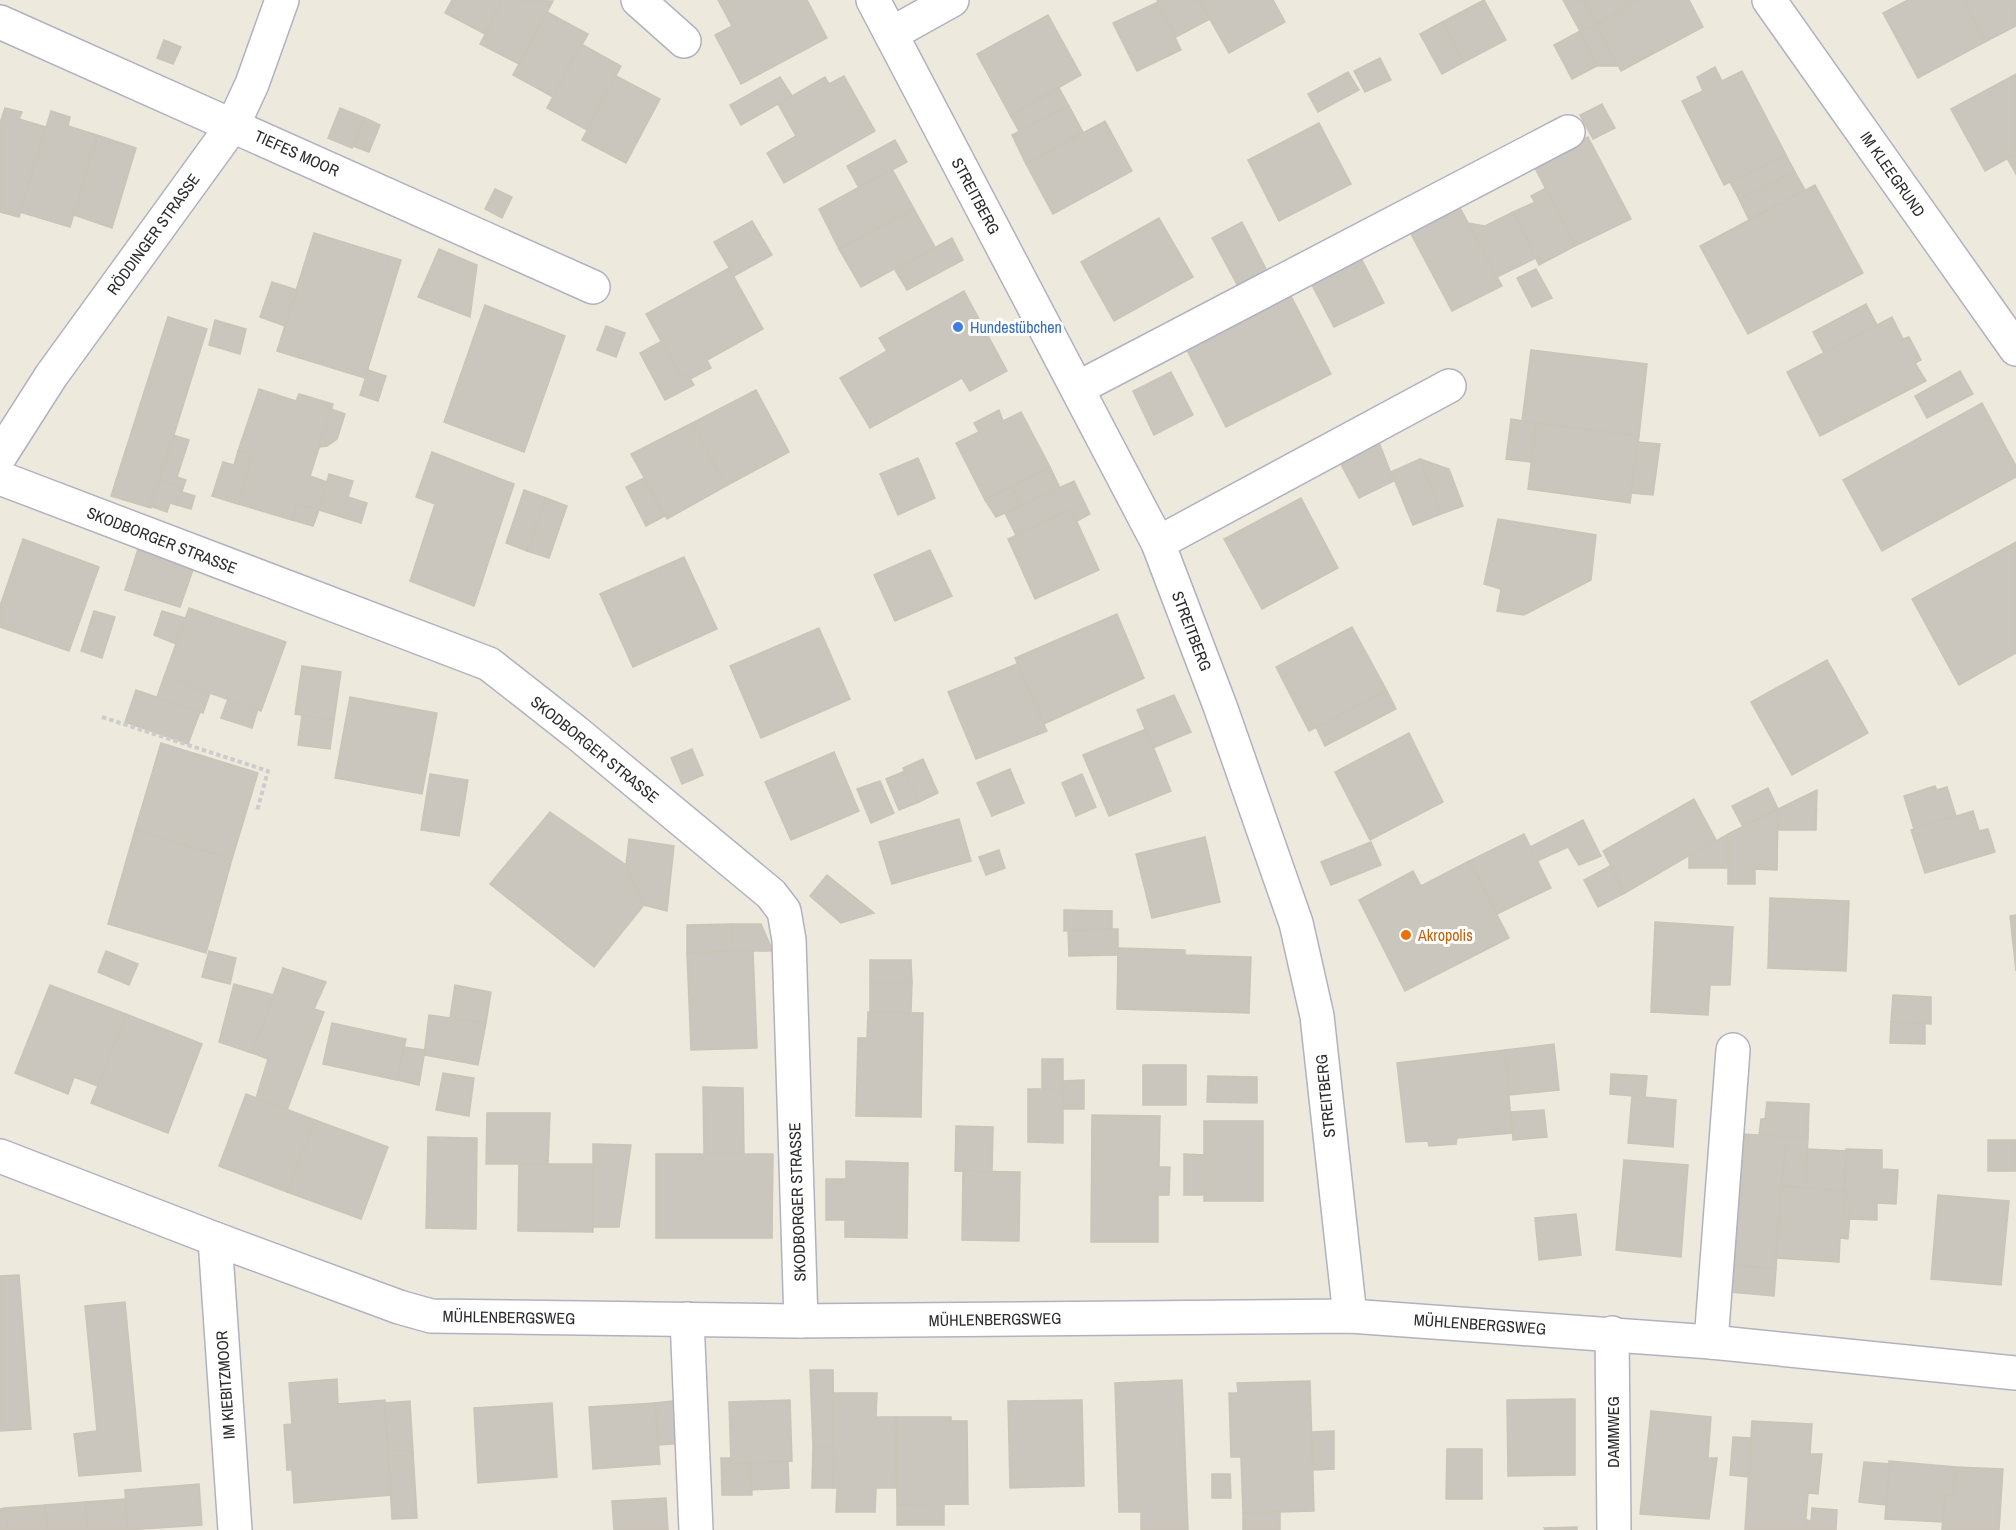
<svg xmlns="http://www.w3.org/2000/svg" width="2016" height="1530" viewBox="0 0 2016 1530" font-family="'Archivo Narrow',sans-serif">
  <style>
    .building { fill: #cac5bd; stroke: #cac5b7; stroke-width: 1.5 }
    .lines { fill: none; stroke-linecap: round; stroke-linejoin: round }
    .minor-casing { stroke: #b1b2c0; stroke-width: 36 }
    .path { stroke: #ccc; stroke-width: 4; stroke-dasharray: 4.5 3; stroke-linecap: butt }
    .minor { stroke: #fff; stroke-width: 33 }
    .shop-dot { fill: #3f7fe0; stroke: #fff; stroke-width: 2 }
    .food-dot { fill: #e8710a; stroke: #fff; stroke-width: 2 }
    .labels { text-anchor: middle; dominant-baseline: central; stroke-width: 6; stroke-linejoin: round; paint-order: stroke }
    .street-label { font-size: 16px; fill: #2c2c2c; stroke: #fff }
    .shop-label { font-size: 16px; fill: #366cbe; stroke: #fff; text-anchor: start }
    .food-label { font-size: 16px; fill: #c56008; stroke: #fff; text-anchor: start }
  </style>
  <rect width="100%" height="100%" fill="#eee9dd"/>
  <g class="building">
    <path d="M452,0H503L485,34L445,13Z"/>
    <path d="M503,0L553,1L519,64L480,44Z"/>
    <path d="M718,0H807L827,38L741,84L715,35L732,26Z"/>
    <path d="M1157,0H1199L1210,19L1176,37Z"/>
    <path d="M1199,0H1273L1285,22L1229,53Z"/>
    <path d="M1484,0L1506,40L1464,62L1442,22Z"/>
    <path d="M1563,0H1583L1596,24L1580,31Z"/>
    <path d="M1583,0H1640L1596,24Z"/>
    <path d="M1640,0H1689L1703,27L1621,71L1596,24Z"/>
    <path d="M1908,0H1963L1985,42L1918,78L1883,13Z"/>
    <path d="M1963,0H2016V26L1985,42Z"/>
    <path d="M1158,2L1181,50L1137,71L1113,23Z"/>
    <path d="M547,12L588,34L553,97L513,75Z"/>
    <path d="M1048,15L1081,75L1010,115L977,54Z"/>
    <path d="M1442,22L1464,62L1442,74L1420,34Z"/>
    <path d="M1596,24L1618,66H1597L1580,31Z"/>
    <path d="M1580,31L1597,66L1572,79L1554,45Z"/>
    <path d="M164,40L181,47L173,64L157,58Z"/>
    <path d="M581,44L621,66L587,130L547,108Z"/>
    <path d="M1380,58L1391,80L1365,92L1354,71Z"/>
    <path d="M1715,67L1722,81L1742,71L1786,155L1724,185L1682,101L1703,91L1697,77Z"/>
    <path d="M1348,72L1359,90L1318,112L1308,94Z"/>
    <path d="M2016,74V154L1985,171L1951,109Z"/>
    <path d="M616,76L660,99L626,163L582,140Z"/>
    <path d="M844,76L875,131L784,183L767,153L796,136L778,104L825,77L829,84Z"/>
    <path d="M780,77L792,96L741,125L730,105Z"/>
    <path d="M1059,88L1069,106L1019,131L1010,115Z"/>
    <path d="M1602,104L1615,128L1593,139L1580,115Z"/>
    <path d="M1069,106L1083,132L1026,164L1012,135Z"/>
    <path d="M5,108L22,112L19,119L46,127L19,217L0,212V123Z"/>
    <path d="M340,108L365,118L352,148L328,138Z"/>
    <path d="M51,111L70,117L68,126L97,135L70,227L20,212Z"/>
    <path d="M365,118L380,125L369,152L353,146Z"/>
    <path d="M1105,121L1132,171L1053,214L1026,164Z"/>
    <path d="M1319,123L1351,184L1279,221L1248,160Z"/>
    <path d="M97,135L136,148L112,228L74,215Z"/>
    <path d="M1588,137L1631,219L1575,246L1534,166Z"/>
    <path d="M895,140L907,162L859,188L847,166Z"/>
    <path d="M2016,154V174L2007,158Z"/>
    <path d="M1786,155L1795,172L1739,199L1730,182Z"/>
    <path d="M892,169L914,209L839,249L819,209Z"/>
    <path d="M1795,172L1805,190L1749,220L1739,199Z"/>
    <path d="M1815,185L1863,273L1748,334L1700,246Z"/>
    <path d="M1546,188L1575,246L1539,265L1513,212L1535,202L1531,196Z"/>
    <path d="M495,189L512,197L502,218L485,209Z"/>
    <path d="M1459,206L1502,286L1452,311L1410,232Z"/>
    <path d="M914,209L935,247L861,287L839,249Z"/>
    <path d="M1513,212L1536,258L1497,277L1468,223L1485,226Z"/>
    <path d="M1159,218L1193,277L1114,321L1081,262Z"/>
    <path d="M752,221L772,255L734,276L714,242Z"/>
    <path d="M1242,222L1268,273L1239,288L1212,238Z"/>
    <path d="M314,233L401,260L365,378L277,351Z"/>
    <path d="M952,238L963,260L907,290L895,270Z"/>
    <path d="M439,249L477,265L470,317L418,297Z"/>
    <path d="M1361,258L1384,303L1334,327L1311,283Z"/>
    <path d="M729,268L763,329L707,360L711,368L690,379L686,372L680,375L646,314Z"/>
    <path d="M1536,269L1552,298L1532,307L1517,278Z"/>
    <path d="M272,282L297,290L285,326L260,317Z"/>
    <path d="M964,291L1007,371L970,391L962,378L870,428L840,378L887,351L879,338Z"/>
    <path d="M1291,296L1331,374L1226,427L1186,348Z"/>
    <path d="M1866,304L1877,325L1824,353L1813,332Z"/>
    <path d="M485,305L565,336L524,452L444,422Z"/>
    <path d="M168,317L207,329L151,508L111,496Z"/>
    <path d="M1892,317L1903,339L1909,337L1921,360L1915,363L1926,381L1820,436L1787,372Z"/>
    <path d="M215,320L246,329L240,354L209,345Z"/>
    <path d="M606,326L625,333L616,357L597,350Z"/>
    <path d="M662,341L680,375L686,372L694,385L665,400L640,353Z"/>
    <path d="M1531,350L1647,364L1639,436L1522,421Z"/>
    <path d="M368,370L386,376L378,401L360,395Z"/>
    <path d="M1960,371L1973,394L1927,418L1915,396Z"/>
    <path d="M1171,372L1193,415L1154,435L1133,391Z"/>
    <path d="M259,389L296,401L299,394L333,404L310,476L327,482L319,510L297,504L292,520L238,504L252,456L238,451Z"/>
    <path d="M756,390L789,452L726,486L692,423Z"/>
    <path d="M1982,403L2016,466V477L1882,551L1843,480Z"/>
    <path d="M331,409L345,414L337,439L327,446L319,447Z"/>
    <path d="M999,410L1003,421L1021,412L1050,467L985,500L956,443L979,432L974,423Z"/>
    <path d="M1511,419L1536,423L1531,462L1506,459Z"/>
    <path d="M692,423L726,486L667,519L631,454Z"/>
    <path d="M1536,423L1639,436L1630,503L1528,489Z"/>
    <path d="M173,435L189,440L177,477L186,480L183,488L159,480Z"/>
    <path d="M1376,435L1394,481L1359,498L1336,455Z"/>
    <path d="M1638,442L1660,444L1653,495L1631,493Z"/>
    <path d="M238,451L252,456L238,504L212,496L223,462L234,465Z"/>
    <path d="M432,452L514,484L474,606L410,581L435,504L416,497Z"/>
    <path d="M918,458L935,498L898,515L880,474Z"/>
    <path d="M1420,459L1441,514L1413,525L1391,472Z"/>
    <path d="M1420,459L1449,469L1463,506L1441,514Z"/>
    <path d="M1050,467L1060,488L1021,506L1012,487Z"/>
    <path d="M329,474L353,481L348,497L367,503L361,523L319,510Z"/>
    <path d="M644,478L665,516L646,526L626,487Z"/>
    <path d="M159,480L183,488L177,505L170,503L167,512L150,506Z"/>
    <path d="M1074,481L1090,514L1077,521L1071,509L1016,535L1005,513Z"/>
    <path d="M1012,487L1021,506L996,517L985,500Z"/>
    <path d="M524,490L546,498L527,551L506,543Z"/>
    <path d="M182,492L195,496L191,509L177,505Z"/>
    <path d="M546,498L567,506L549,558L527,551Z"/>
    <path d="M1301,498L1338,568L1262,609L1224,539Z"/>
    <path d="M297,504L319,510L313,526L292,520Z"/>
    <path d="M1071,509L1099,570L1035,599L1008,539Z"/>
    <path d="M1498,519L1596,535L1591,580L1524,615L1497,611L1501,589L1484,584Z"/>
    <path d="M23,539L99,567L69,651L0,627V606Z"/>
    <path d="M2016,542V653L1959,685L1912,599Z"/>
    <path d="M138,549L194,567L180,607L125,590Z"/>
    <path d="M930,550L952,596L895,621L874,575Z"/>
    <path d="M684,557L717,629L633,667L600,594Z"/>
    <path d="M189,608L286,642L261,711L164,677Z"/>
    <path d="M94,611L115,617L102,658L81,651Z"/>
    <path d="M162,611L185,618L176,644L154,635Z"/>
    <path d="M1117,614L1144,678L1044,724L1015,658Z"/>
    <path d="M1352,627L1387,691L1309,731L1276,667Z"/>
    <path d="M819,628L850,699L761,738L730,666Z"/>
    <path d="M1827,660L1868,733L1792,775L1751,702Z"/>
    <path d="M1017,664L1047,731L976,759L948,692Z"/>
    <path d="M302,666L341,672L334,720L295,714Z"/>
    <path d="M164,677L210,693L203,713L157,697Z"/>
    <path d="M136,690L200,712L188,744L125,722Z"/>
    <path d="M1387,691L1396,709L1325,746L1316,727Z"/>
    <path d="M1174,695L1191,732L1153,748L1137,710Z"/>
    <path d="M350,697L437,713L422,794L335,778Z"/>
    <path d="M228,699L258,709L252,728L221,718Z"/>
    <path d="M302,715L334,720L330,749L298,745Z"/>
    <path d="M1146,729L1171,791L1109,816L1083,755Z"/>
    <path d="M1409,733L1443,802L1370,840L1335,772Z"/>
    <path d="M161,743L258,773L232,859L135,830Z"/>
    <path d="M692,749L703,775L682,784L671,758Z"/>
    <path d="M834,752L859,811L791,840L765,782Z"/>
    <path d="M923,759L938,793L919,802L903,768Z"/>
    <path d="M1010,769L1024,803L992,816L977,783Z"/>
    <path d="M905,771L919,802L899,810L886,779Z"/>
    <path d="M430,774L468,780L459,836L421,830Z"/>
    <path d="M1082,774L1096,807L1076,816L1062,783Z"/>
    <path d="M880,781L894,813L871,823L857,789Z"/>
    <path d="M1935,786L1937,790L1947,787L1956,816L1914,829L1904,796Z"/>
    <path d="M1768,788L1778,809L1743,827L1732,806Z"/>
    <path d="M1817,790L1816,830H1778V809Z"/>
    <path d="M1694,799L1716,840L1625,893L1603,851Z"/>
    <path d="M1778,809L1777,870L1755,869V884H1728V834Z"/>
    <path d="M1973,811L1979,831L1988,829L1995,852L1925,873L1911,830Z"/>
    <path d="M550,812L626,865L644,905L594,967L490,884Z"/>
    <path d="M959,819L971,861L892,884L879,842Z"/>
    <path d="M1583,820L1601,856L1579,865L1568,847L1537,861L1530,847Z"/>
    <path d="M135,830L232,859L206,953L108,924Z"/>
    <path d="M1524,834L1551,888L1497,914L1469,861Z"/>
    <path d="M1728,834V868H1689V857Z"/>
    <path d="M1205,837L1220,902L1152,918L1136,854Z"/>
    <path d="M629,839L674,846L667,911L644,905L626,865Z"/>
    <path d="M1371,842L1381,865L1331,885L1321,862Z"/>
    <path d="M999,850L1005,868L986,875L979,857Z"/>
    <path d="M1469,861L1509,938L1405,991L1359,900L1413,871L1421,886Z"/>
    <path d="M1610,866L1625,893L1598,907L1584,880Z"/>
    <path d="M827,875L874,913L841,923L810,896Z"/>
    <path d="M1770,898L1849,901L1846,971L1768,968Z"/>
    <path d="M1064,910L1112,911V929L1064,931Z"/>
    <path d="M2016,915V971L2010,916Z"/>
    <path d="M1655,922L1733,927L1730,985H1710L1708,1015L1651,1012Z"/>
    <path d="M732,924L733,951L687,953V925Z"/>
    <path d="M732,924H761L773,951H733Z"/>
    <path d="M1112,929H1118V955L1069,956L1068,931Z"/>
    <path d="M1118,948L1185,950V955L1251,957L1249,1013L1117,1009Z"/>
    <path d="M106,951L138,964L129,985L98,972Z"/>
    <path d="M209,951L236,958L230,984L202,977Z"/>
    <path d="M753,951L757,1048L691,1050L687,953Z"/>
    <path d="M870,960H911L912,982H870Z"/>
    <path d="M283,968L326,982L314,1009L324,1012L287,1110L256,1098L268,1059L252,1053Z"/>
    <path d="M870,982H912L911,1013L870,1012Z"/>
    <path d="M234,984L274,995L252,1053L219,1042Z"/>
    <path d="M50,985L126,1014L98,1086L74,1077L68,1094L15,1073Z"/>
    <path d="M455,985L491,992L486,1023L450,1018Z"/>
    <path d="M1893,995L1931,997V1024L1891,1022Z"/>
    <path d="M868,1012L923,1013L921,1117L856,1116L858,1038H867Z"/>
    <path d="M126,1014L202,1044L168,1133L91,1103Z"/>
    <path d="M429,1015L486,1023L478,1065L424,1055Z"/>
    <path d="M1891,1022L1925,1023V1044L1890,1043Z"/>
    <path d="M332,1023L406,1039L397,1080L323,1064Z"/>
    <path d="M1554,1044L1559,1090L1510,1095L1505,1050Z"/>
    <path d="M404,1047L425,1050L419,1085L397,1080Z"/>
    <path d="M1505,1050L1512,1133L1457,1138L1456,1144L1429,1146L1428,1141L1406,1142L1397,1063Z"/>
    <rect x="1042" y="1059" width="21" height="30"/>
    <rect x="1143" y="1065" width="43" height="40"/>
    <path d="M443,1073L474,1078L469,1116L436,1110Z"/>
    <path d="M1611,1074L1647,1076L1645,1097L1610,1094Z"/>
    <path d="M1208,1076L1257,1077V1103L1207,1102Z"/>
    <path d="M1084,1080V1109H1063V1081Z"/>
    <path d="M703,1087L743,1088L744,1154H704Z"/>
    <path d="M1028,1089H1063V1143L1028,1142Z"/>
    <path d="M246,1094L315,1120L287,1192L219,1166Z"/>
    <path d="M1632,1096L1676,1100L1673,1147L1628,1143Z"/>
    <path d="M1767,1102L1809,1104L1808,1138L1759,1135L1761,1119H1765Z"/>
    <path d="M1544,1110L1547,1137L1513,1140L1511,1112Z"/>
    <path d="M487,1113H550L548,1164H486Z"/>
    <path d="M1092,1115L1160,1116L1159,1167H1170L1169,1195H1158V1242H1091Z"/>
    <path d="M315,1120L388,1147L361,1219L287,1192Z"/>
    <rect x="1204" y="1121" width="59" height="80"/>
    <path d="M956,1126L993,1127L992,1172L955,1171Z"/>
    <path d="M1743,1134L1787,1137L1781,1186L1776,1269L1732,1265Z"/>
    <path d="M428,1137L477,1138L476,1229L426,1228Z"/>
    <path d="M1787,1137L1808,1138L1805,1188L1781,1186Z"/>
    <rect x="1988" y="1140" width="28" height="31"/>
    <path d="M593,1144L631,1145L619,1227H593Z"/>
    <path d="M1807,1149L1847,1151L1846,1191L1805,1188Z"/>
    <path d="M1846,1149L1882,1150V1169L1898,1170L1896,1204L1877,1203V1220L1849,1219L1850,1214L1844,1213Z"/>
    <path d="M656,1154H773L772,1238H656Z"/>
    <path d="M1184,1154L1204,1155V1195H1184Z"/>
    <path d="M1624,1160L1688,1165L1681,1257L1616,1250Z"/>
    <path d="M846,1161L908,1163L907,1238L845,1237V1220H826V1179H846Z"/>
    <path d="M519,1164H593V1232L518,1231Z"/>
    <path d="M963,1171L1020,1172L1019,1241L962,1240Z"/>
    <path d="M1781,1186L1846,1191L1844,1213L1850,1214L1848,1239L1840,1238L1839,1262L1776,1258Z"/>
    <path d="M1938,1195L2009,1201L2001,1285L1931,1279Z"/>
    <path d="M1576,1214L1581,1255L1539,1260L1535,1218Z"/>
    <path d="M1732,1265L1776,1269L1774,1296L1730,1292Z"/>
    <path d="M19,1275L31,1429L0,1431V1276Z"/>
    <path d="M125,1302L141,1471L79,1476L74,1434L97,1431L85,1306Z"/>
    <path d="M810,1370H833L834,1447L813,1446Z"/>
    <path d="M337,1379L338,1404L385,1400L391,1495L294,1503L292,1470H287L284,1425L292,1424L289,1383Z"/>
    <path d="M1182,1380L1188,1530H1141V1512H1119L1115,1383Z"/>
    <path d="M1310,1381L1314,1511L1243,1513L1241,1457H1231L1229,1393H1238L1237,1383Z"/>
    <path d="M833,1393H877L876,1417H896V1488H833Z"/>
    <path d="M1575,1399V1475L1508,1476L1507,1400Z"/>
    <path d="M681,1400L684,1443L659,1445L655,1403Z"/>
    <path d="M790,1400L792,1461L731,1464L729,1402Z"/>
    <path d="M1082,1400L1084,1486L1010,1488L1008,1401Z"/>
    <path d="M410,1401L413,1451H388L385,1403Z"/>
    <path d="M552,1403L557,1477L478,1483L474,1408Z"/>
    <path d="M655,1403L660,1464L593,1469L589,1407Z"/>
    <path d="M1651,1411L1711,1417L1708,1458H1717L1709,1519L1640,1514Z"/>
    <path d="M896,1417H951V1421H967L968,1504L897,1505Z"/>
    <path d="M1752,1421L1812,1424L1810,1454H1822L1818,1494L1808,1493L1805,1530H1745Z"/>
    <path d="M1334,1431V1469L1313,1470L1312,1432Z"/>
    <path d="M1733,1437L1751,1438L1749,1477L1730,1475Z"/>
    <path d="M813,1446L834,1447L833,1488H812Z"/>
    <path d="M1447,1449H1482V1499H1446Z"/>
    <path d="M388,1451H413L417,1518L392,1519Z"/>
    <path d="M721,1458H731V1464L750,1463L752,1495H722Z"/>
    <path d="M788,1461L789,1488L751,1490L750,1463Z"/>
    <path d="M1889,1461L1955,1467L1954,1495H1945L1943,1522L1885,1519Z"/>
    <path d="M1864,1462L1890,1464L1886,1505L1859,1502Z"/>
    <path d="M1955,1467L2003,1469L1999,1530H1942L1945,1495H1954Z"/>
    <path d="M1212,1474H1230L1231,1498H1212Z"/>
    <path d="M199,1484L202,1525L127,1530L125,1490Z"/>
    <path d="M837,1488H876L875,1512H836Z"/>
    <path d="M666,1498L668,1530H614L612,1501Z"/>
    <path d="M125,1499L127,1530H87L85,1502Z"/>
    <path d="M85,1502L87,1530H47L45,1505Z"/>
    <path d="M944,1504V1525H897V1505Z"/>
    <path d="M45,1505L47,1530H7L5,1508Z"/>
    <path d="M5,1508L7,1530H0V1509Z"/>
    <path d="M1812,1508L1837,1510L1836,1530H1805L1806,1520L1811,1521Z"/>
    <path d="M1280,1512V1530H1243V1513Z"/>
    <path d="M1577,1527V1530H1545L1544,1528Z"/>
  </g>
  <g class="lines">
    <g class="minor-casing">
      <g id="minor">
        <path d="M638,0L684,41"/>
        <path d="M873,0L1158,543L1220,706L1296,923L1317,1016L1350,1316"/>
        <path d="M1769,0L2016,349"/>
        <path d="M0,22L593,287"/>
        <path d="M891,34L952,0"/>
        <path d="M1078,388L1568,132"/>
        <path d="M0,456L51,376L233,125L252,84L282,0"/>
        <path d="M0,478L489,664L577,733L771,894L784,911L789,940L801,1321"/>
        <path d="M1158,543L1449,386"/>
        <path d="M0,1156L215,1239L399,1307L431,1316L793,1321L1350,1316L1711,1342L2016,1373"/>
        <path d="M215,1239L235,1530"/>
        <path d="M687,1319L696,1530"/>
        <path d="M1612,1333L1614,1530"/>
        <path d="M1711,1342L1733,1050"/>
      </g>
    </g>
    <path class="path" d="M102,717L268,771L257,811"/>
    <use href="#minor" class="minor"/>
  </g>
  <circle class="shop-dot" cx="958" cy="327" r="6"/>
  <circle class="food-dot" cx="1406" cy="935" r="6"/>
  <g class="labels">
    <g class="street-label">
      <text transform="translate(297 153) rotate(24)">TIEFES MOOR</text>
      <text transform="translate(1893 174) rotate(55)">IM KLEEGRUND</text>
      <text transform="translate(976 196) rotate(62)">STREITBERG</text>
      <text transform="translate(153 234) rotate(-54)">RÖDDINGER STRASSE</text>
      <text transform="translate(162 540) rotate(21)">SKODBORGER STRASSE</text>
      <text transform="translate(1192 631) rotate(69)">STREITBERG</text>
      <text transform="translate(595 749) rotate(39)">SKODBORGER STRASSE</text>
      <text transform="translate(1325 1096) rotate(-96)">STREITBERG</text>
      <text transform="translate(797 1202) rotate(-92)">SKODBORGER STRASSE</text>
      <text transform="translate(509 1317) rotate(1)">MÜHLENBERGSWEG</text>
      <text transform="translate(995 1319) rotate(-1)">MÜHLENBERGSWEG</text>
      <text transform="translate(1480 1324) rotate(4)">MÜHLENBERGSWEG</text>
      <text transform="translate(225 1385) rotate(-94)">IM KIEBITZMOOR</text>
      <text transform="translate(1613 1432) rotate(-90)">DAMMWEG</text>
    </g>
    <g class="shop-label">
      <text x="970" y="327">Hundestübchen</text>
    </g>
    <g class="food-label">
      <text x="1418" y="935">Akropolis</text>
    </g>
  </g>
</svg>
